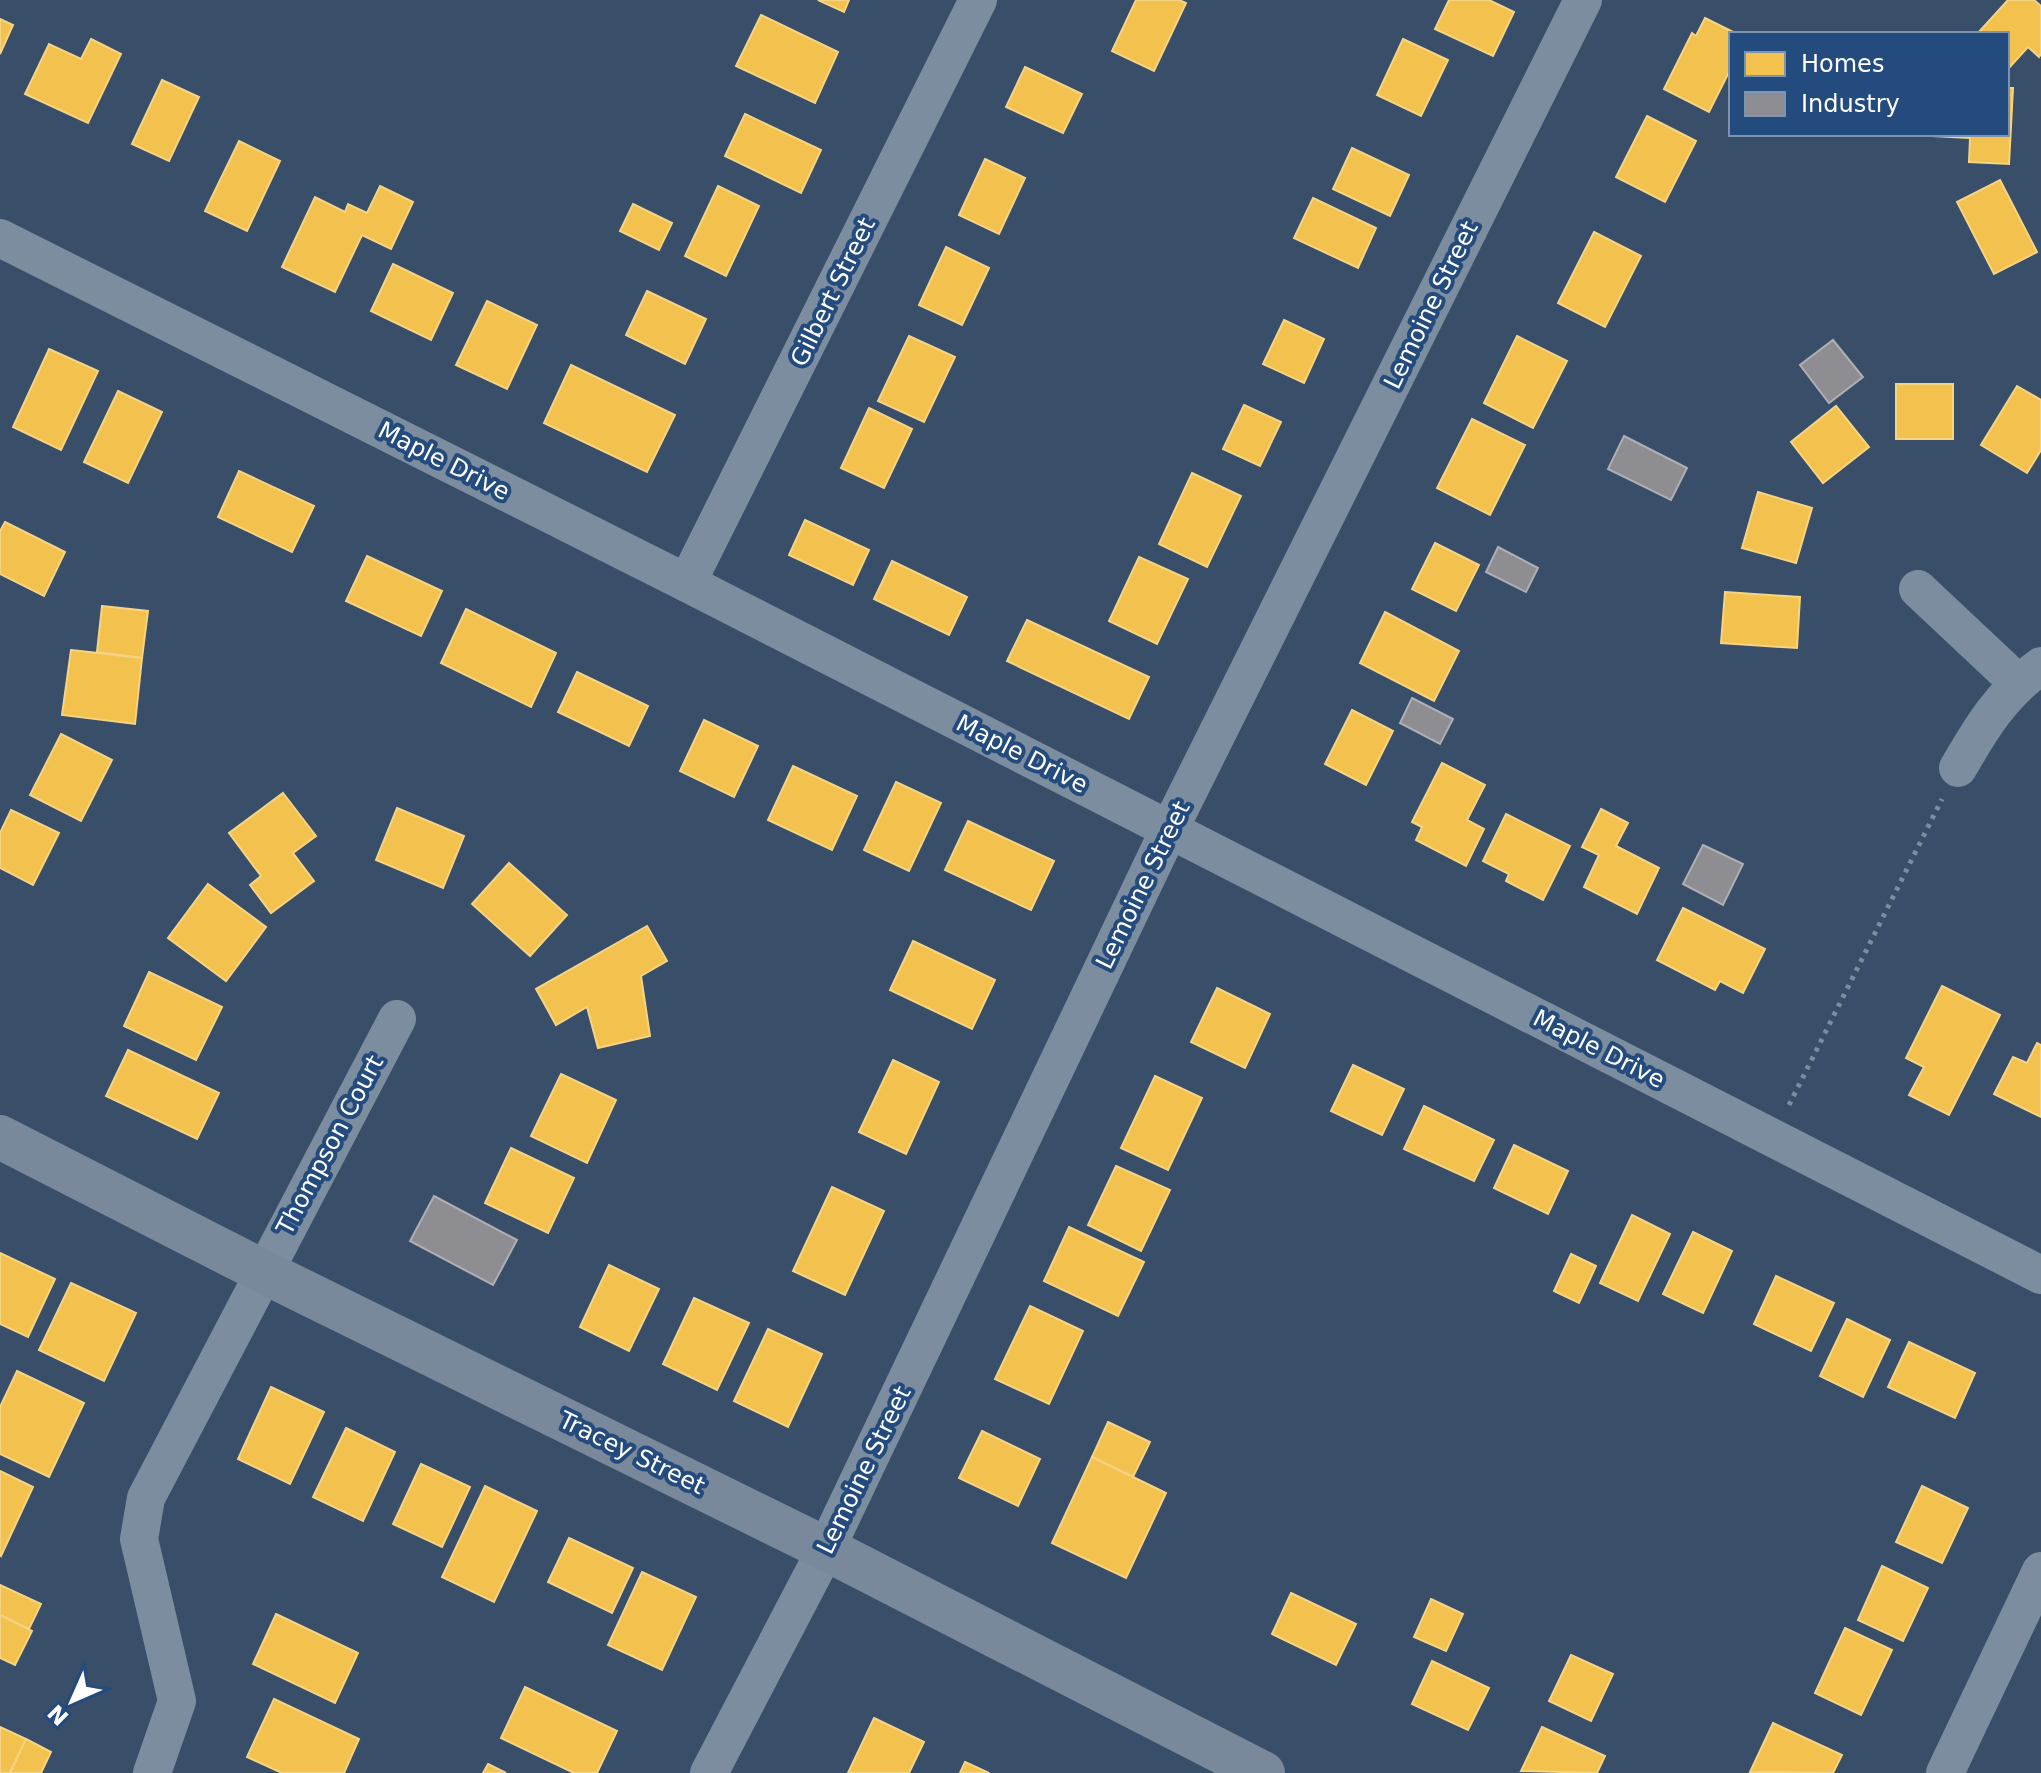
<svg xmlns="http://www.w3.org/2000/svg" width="2041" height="1773" viewBox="0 0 2041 1773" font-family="'DejaVu Sans',sans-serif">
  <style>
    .homes { fill: #f2c14e; stroke: #f6d483; stroke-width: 2 }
    .industry { fill: #8d8d92; stroke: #afafb3; stroke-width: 2 }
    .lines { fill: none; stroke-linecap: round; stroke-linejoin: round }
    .path { stroke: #7d8da0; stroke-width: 5; stroke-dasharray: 4 6; stroke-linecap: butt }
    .street { stroke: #7d8da0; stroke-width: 38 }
    .secondary { stroke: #79899b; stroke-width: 44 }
    .labels { text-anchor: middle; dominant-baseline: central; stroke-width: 8; stroke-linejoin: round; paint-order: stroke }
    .street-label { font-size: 24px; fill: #fff; stroke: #244b7d }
  </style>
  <rect width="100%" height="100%" fill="#384e69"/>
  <g class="homes">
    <path d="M818,0H849L844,12Z"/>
    <path d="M1136,0H1179L1186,3L1154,71L1112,51Z"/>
    <path d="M1449,0H1489L1514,12L1493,56L1435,29Z"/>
    <path d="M2008,0H2034L2041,6V54L2039,57L2028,47L2008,69L2007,34H1977Z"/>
    <path d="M761,15L838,52L815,103L736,66Z"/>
    <path d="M1705,18L1737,34H1731V68L1709,112L1664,89L1692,33L1696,36Z"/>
    <path d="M0,19L13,25L0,54Z"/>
    <path d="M91,39L121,54L88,123L25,94L49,44L81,59Z"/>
    <path d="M1403,39L1448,60L1421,116L1377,95Z"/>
    <path d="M1025,67L1082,94L1063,133L1006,107Z"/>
    <path d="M162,80L199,97L169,161L132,144Z"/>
    <path d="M2007,88H2013L2009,164L1969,162L1970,138L1933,136V134H2007Z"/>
    <path d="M745,114L821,150L801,193L725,156Z"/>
    <path d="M1647,116L1696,141L1665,202L1616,177Z"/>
    <path d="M239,141L280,161L247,231L205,211Z"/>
    <path d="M1352,148L1409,175L1390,216L1333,189Z"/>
    <path d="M985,159L1025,178L999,234L959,215Z"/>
    <path d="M2000,180L2037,252L1994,274L1957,202Z"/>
    <path d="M380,186L413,202L391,249L362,235L335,292L282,267L315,197L345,212L348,204L367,213Z"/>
    <path d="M718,186L759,206L726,276L685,256Z"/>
    <path d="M1313,198L1376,228L1358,268L1294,238Z"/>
    <path d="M633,204L672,223L659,250L620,231Z"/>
    <path d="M1594,232L1641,256L1605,327L1558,303Z"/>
    <path d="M946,247L989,268L962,325L919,305Z"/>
    <path d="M393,264L453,293L431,340L371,311Z"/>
    <path d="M647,291L706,319L685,364L626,335Z"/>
    <path d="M487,301L537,325L507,389L456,365Z"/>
    <path d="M1284,320L1324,339L1304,383L1263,364Z"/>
    <path d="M909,336L955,357L924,422L878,401Z"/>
    <path d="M1517,336L1567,361L1533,428L1484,403Z"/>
    <path d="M49,349L98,371L61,450L13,427Z"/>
    <path d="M571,365L675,415L647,472L544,423Z"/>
    <rect x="1896" y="384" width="57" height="55"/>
    <path d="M2017,386L2041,400V450L2027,473L1981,445Z"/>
    <path d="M118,391L162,412L128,483L84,462Z"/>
    <path d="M1244,405L1281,422L1260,466L1223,449Z"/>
    <path d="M1836,406L1869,447L1823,483L1791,442Z"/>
    <path d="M869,408L912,429L884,488L841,468Z"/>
    <path d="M1472,419L1525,445L1490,515L1437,488Z"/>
    <path d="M239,471L314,506L292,552L218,517Z"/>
    <path d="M1192,473L1241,496L1207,567L1159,544Z"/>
    <path d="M1758,492L1812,508L1796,563L1742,548Z"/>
    <path d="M805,520L869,550L853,585L789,555Z"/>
    <path d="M5,522L65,552L44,596L0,574V531Z"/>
    <path d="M1435,543L1479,565L1456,611L1412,589Z"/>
    <path d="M367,556L442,591L421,636L346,601Z"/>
    <path d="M1139,557L1188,579L1157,644L1109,621Z"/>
    <path d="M892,561L967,597L949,635L874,599Z"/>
    <path d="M1725,592L1800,597L1797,648L1721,643Z"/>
    <path d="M102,606L148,611L142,658L97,652Z"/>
    <path d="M466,609L556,653L531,707L441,663Z"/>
    <path d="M1385,612L1459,651L1434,701L1360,663Z"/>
    <path d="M1027,620L1149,677L1129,719L1007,661Z"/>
    <path d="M71,650L142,658L135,724L62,715Z"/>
    <path d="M577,672L648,706L629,746L558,712Z"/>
    <path d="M1352,710L1393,731L1366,785L1325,764Z"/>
    <path d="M704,720L758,746L734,797L680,771Z"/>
    <path d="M61,734L112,760L81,821L30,795Z"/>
    <path d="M1442,763L1485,785L1467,820L1484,829L1466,866L1416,840L1422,827L1412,822Z"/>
    <path d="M793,766L857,796L832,850L768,820Z"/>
    <path d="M896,782L941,803L909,871L864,850Z"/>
    <path d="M283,793L316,836L293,853L314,881L271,913L250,885L261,876L229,833Z"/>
    <path d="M397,808L464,836L443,888L376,860Z"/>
    <path d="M1601,809L1628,823L1616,846L1659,868L1637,914L1584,887L1599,855L1582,847Z"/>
    <path d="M11,810L59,833L33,885L0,868V833Z"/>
    <path d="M1506,814L1570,846L1543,900L1506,881L1509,874L1483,861Z"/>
    <path d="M968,821L1054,861L1031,910L945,870Z"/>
    <path d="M509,863L567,915L530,956L472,904Z"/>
    <path d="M208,884L266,927L226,981L168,938Z"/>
    <path d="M1683,908L1765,949L1743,993L1720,981L1715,990L1657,960Z"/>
    <path d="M647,926L667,961L641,976L650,1036L598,1048L587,1007L556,1025L536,989Z"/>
    <path d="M913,941L995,980L972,1029L890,990Z"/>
    <path d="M149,972L222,1007L196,1060L124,1026Z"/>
    <path d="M1942,986L2000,1015L1949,1115L1909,1095L1924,1067L1906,1058Z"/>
    <path d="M1217,988L1270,1014L1245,1068L1191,1042Z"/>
    <path d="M2037,1043L2041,1045V1117L1994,1094L2013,1057L2027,1063Z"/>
    <path d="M128,1050L219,1093L197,1139L106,1096Z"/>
    <path d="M893,1060L939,1082L906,1154L859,1132Z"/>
    <path d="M1353,1065L1404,1089L1382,1135L1331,1111Z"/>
    <path d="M561,1074L616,1100L587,1163L531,1136Z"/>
    <path d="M1155,1076L1202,1098L1168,1170L1121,1148Z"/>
    <path d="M1424,1106L1494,1140L1474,1181L1404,1149Z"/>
    <path d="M1514,1145L1568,1171L1548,1214L1494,1188Z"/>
    <path d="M511,1148L574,1178L548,1233L485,1203Z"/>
    <path d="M1116,1166L1170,1190L1141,1251L1088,1225Z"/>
    <path d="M832,1187L884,1211L845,1295L793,1271Z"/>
    <path d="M1632,1215L1670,1234L1638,1301L1600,1283Z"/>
    <path d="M1069,1227L1144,1262L1118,1316L1044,1281Z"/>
    <path d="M1693,1232L1732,1251L1703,1313L1663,1294Z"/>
    <path d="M0,1253L55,1279L28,1337L0,1324Z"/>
    <path d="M1571,1254L1596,1266L1579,1303L1554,1291Z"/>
    <path d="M609,1265L659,1289L629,1351L580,1327Z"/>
    <path d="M1776,1276L1834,1303L1811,1351L1754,1324Z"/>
    <path d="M71,1283L136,1313L104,1381L39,1350Z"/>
    <path d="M694,1298L749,1323L717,1390L663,1364Z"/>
    <path d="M1030,1306L1083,1331L1049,1404L995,1379Z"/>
    <path d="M1847,1319L1890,1340L1863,1397L1820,1376Z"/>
    <path d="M768,1329L822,1354L788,1427L734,1401Z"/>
    <path d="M1909,1342L1975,1373L1955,1418L1888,1387Z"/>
    <path d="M17,1371L84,1403L49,1477L0,1454V1407Z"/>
    <path d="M271,1387L324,1412L290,1484L238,1459Z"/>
    <path d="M1108,1422L1150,1442L1133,1477L1092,1457Z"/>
    <path d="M346,1428L395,1452L363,1521L313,1497Z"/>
    <path d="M982,1431L1040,1459L1018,1506L959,1478Z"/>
    <path d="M1092,1457L1166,1493L1126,1578L1052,1543Z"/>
    <path d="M421,1464L470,1487L442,1547L393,1524Z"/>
    <path d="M0,1471L33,1487L1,1556L0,1555Z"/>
    <path d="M485,1486L537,1511L494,1602L442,1577Z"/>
    <path d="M1922,1486L1968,1508L1942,1563L1896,1542Z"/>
    <path d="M569,1538L633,1568L612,1613L548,1582Z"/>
    <path d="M1882,1566L1928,1588L1903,1641L1858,1620Z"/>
    <path d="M642,1572L696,1597L662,1670L608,1645Z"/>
    <path d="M0,1585L41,1604L29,1629L0,1615Z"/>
    <path d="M1291,1593L1356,1624L1336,1665L1272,1634Z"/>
    <path d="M1431,1599L1463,1614L1446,1651L1414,1637Z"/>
    <path d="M276,1614L358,1653L335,1703L253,1664Z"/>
    <path d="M0,1615L32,1631L15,1665L0,1658Z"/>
    <path d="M1845,1628L1892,1650L1861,1715L1815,1693Z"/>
    <path d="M1571,1655L1613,1674L1591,1721L1549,1701Z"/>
    <path d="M1432,1661L1489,1688L1468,1730L1412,1704Z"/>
    <path d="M525,1687L617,1731L597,1773H574L501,1738Z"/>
    <path d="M274,1699L359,1739L344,1773H282L247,1757Z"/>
    <path d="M874,1718L924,1742L909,1773H848Z"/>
    <path d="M1773,1723L1842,1755L1833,1773L1750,1772Z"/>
    <path d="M0,1727L26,1739L10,1773H0Z"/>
    <path d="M1542,1727L1605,1756L1597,1773L1521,1771Z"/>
    <path d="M26,1739L51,1752L41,1773H10Z"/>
    <path d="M965,1762L989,1773H960Z"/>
    <path d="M488,1764L506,1773H483Z"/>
  </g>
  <g class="industry">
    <path d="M1833,340L1863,377L1829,403L1800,365Z"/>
    <path d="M1624,436L1687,468L1671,500L1608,469Z"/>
    <path d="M1498,547L1538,568L1526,592L1486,572Z"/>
    <path d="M1412,698L1453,719L1440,744L1400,723Z"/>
    <path d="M1703,845L1743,864L1723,905L1683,884Z"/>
    <path d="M434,1196L517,1240L493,1285L410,1241Z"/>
  </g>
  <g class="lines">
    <path class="path" d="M1789,1105L1942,799"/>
    <g class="street">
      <path d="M0,238L687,583L2041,1275"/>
      <path d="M687,583L978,0"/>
      <path d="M1918,589L2017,682"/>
      <path d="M1958,768C1981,728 2002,693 2041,666"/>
      <path d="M152,1773L177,1701L139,1539L146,1498L397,1019"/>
      <path d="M709,1773L826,1549L1169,830L1583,0"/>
      <path d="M1945,1773L2041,1571"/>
    </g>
    <path class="secondary" d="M0,1137L264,1272L826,1549L1263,1773"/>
  </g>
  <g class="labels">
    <g class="street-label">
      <text transform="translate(833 292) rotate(-64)">Gilbert Street</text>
      <text transform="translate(1431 305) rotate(-64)">Lemoine Street</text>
      <text transform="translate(444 461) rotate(27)">Maple Drive</text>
      <text transform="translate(1022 754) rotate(27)">Maple Drive</text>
      <text transform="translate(1143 885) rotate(-64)">Lemoine Street</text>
      <text transform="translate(1599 1049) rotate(27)">Maple Drive</text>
      <text transform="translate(330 1145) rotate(-62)">Thompson Court</text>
      <text transform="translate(632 1453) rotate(26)">Tracey Street</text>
      <text transform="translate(864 1470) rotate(-64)">Lemoine Street</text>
    </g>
  </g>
  <rect x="1729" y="32" width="280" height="104" fill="#244b7d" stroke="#7c93b1" stroke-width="2"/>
  <rect x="1745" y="52" width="40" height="24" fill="#f2c14e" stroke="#7c93b1" stroke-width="2"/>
  <text x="1801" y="72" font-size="24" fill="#ffffff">Homes</text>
  <rect x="1745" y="92" width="40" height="24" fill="#8d8d92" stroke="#7c93b1" stroke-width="2"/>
  <text x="1801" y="112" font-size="24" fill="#ffffff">Industry</text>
  <g transform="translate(72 1701) rotate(225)" stroke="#244b7d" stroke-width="6" paint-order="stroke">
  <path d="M0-6L14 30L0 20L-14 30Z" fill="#ffffff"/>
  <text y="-12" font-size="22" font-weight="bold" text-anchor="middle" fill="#ffffff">N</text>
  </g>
</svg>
